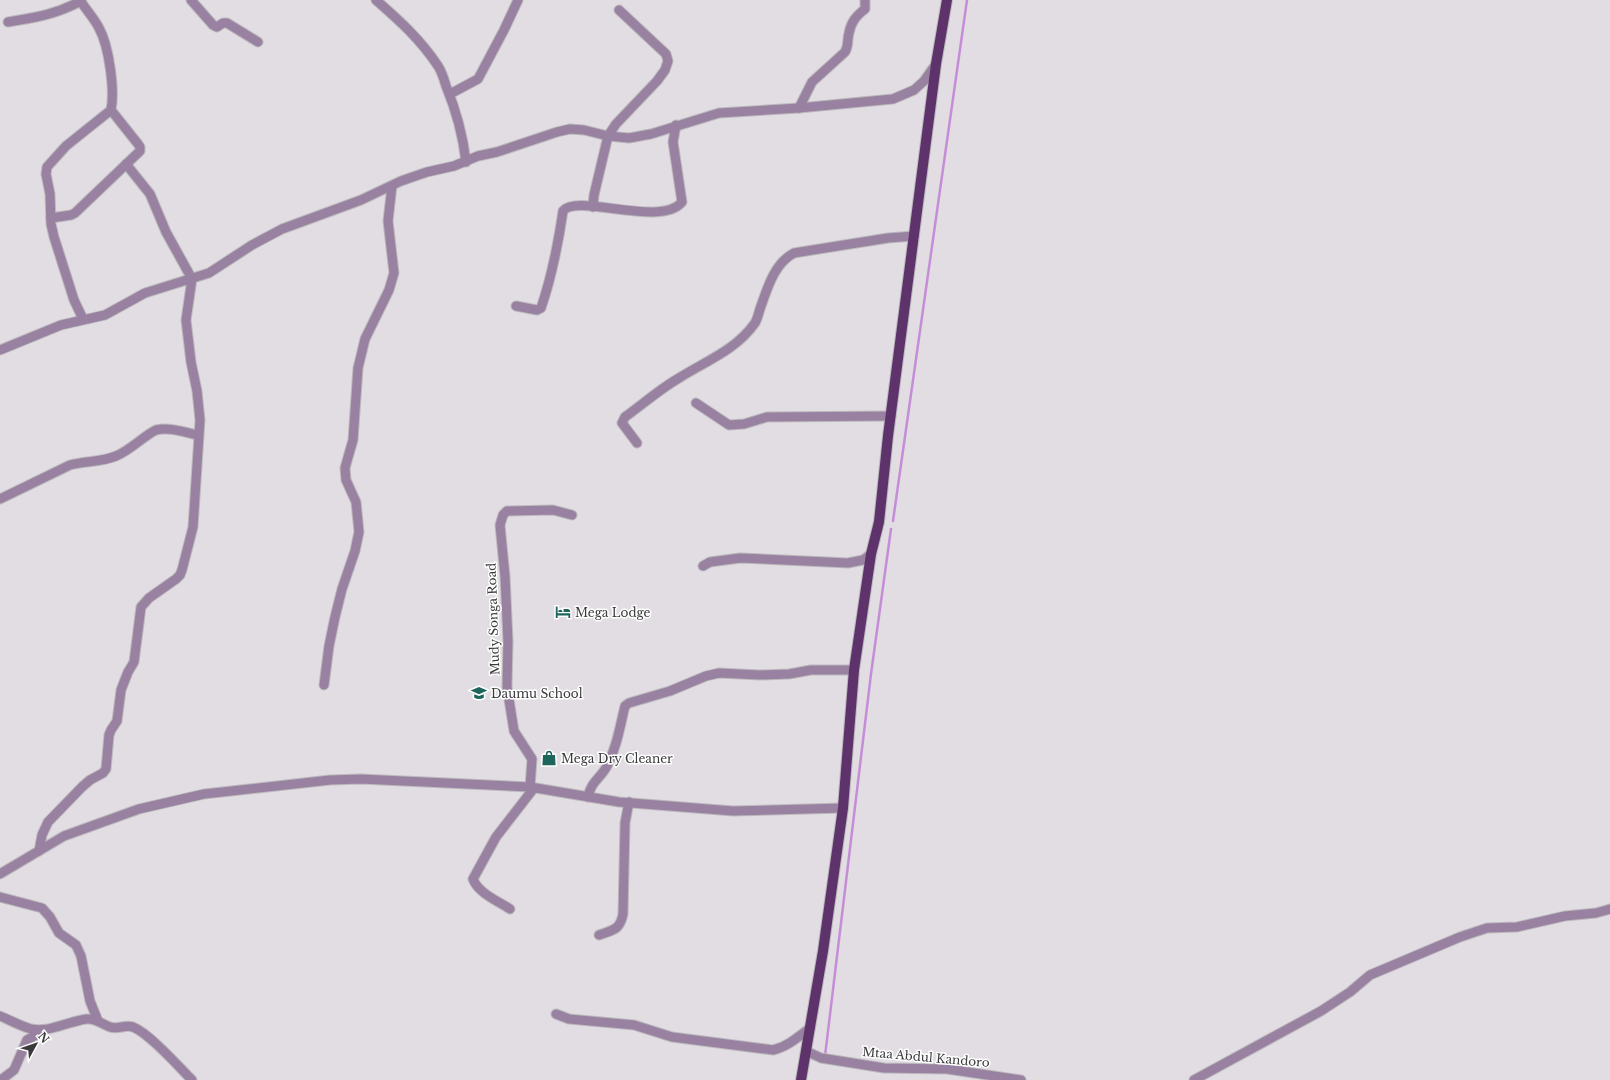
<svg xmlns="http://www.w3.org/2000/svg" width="1610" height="1080" viewBox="0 0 1610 1080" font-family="'Libre Baskerville',serif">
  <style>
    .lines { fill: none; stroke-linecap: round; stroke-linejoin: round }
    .stream { stroke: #c68dd7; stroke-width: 2.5 }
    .minor-casing { stroke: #bcb9bd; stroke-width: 11 }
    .major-casing { stroke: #bcb9bd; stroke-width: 12 }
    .minor { stroke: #9981a1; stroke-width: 9 }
    .major { stroke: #5e336b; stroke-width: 10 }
    .labels { text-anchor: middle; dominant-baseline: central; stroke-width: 3; stroke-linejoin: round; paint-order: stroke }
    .poi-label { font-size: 12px; fill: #3a393b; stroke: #fff; text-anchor: start }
    .street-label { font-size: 12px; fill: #3a393b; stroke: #fff }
  </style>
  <rect width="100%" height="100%" fill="#e1dde2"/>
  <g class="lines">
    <g class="stream">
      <path d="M893,521L967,0"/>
      <path d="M825,1056L871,674L891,529"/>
    </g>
    <g class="minor-casing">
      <g id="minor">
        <path d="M80,0C86,10 94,18 99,28C109,46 115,90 111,110L66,146L47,167L46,174L50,194L51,224L54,237L74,300L83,319"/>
        <path d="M191,0L213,25L217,27L223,23H227L258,42"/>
        <path d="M376,0C399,20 421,40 438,66C442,72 444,79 446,86C456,110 463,136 466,162"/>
        <path d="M8,22C37,17 54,15 81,1"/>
        <path d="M450,94L478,79L504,30L518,0"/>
        <path d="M799,108L812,82L845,52C849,45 847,40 849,33C851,22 856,16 865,9V0"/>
        <path d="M593,207L594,195L608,136L616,124L657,81L665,70L668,61L666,54L619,10"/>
        <path d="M51,218L71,215L75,213L140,151V147L138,144L111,110"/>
        <path d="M516,306L537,310L541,308C552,276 558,245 563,211C577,193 661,228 682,202L673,142L676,125"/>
        <path d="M0,350L61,325L105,315L145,293L209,273L252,245L282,229L361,200L401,181L427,172L454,166L478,156L497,152L557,132L570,129L584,130L608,136L629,138L651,134L719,113L799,108L893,99L914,90L924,81L936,64"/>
        <path d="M696,403L729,425L744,424L767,417L891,416"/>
        <path d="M637,443L622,423L625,417C643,404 660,389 679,378C706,361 736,350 755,323C758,318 759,311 761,306C768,286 775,263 794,253L888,238L914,236"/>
        <path d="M0,499L70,465C85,461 102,462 116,456C131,450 142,437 156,430C170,427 184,432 198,435"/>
        <path d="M703,566L710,562L740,558L848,563L863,560L871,554"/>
        <path d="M324,685L329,646L335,617L342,589L355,551L359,532L356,502L346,480L345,468L353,440L358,368L365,339L389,290L394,273L388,221L392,186"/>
        <path d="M530,787L532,759L514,731L507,687L508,641L505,576L500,525L503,515L507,511L553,510L572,515"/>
        <path d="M588,797C591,781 601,778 607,766C617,747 620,726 625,706L629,703L670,691L706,676L719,673L760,675L789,674L811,670H854"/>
        <path d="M39,851L42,835L48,822L82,787L90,780L103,773L106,769L109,735L111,730L117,721L121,690L128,672L134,662L141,607L149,598L176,579L180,575L182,570L193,527L200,420L197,391L191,362L186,320L192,279L166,232L150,194L126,164"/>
        <path d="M0,874L64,836L139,809L204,794L330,780L361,779L530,787L619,802L733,811L843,808"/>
        <path d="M0,897L42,908L50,917L59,933L76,945L81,956L90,1001L98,1021"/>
        <path d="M510,909C498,901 478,893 473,879L496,837L534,788"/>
        <path d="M599,935C613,930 620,930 623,914L625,823L629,802"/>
        <path d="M556,1014L569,1019L634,1025L672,1037L773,1050C787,1047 798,1037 810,1028"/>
        <path d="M0,1016C10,1020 20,1026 31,1029C50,1033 68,1021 87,1019C95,1018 102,1024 110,1027C118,1030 125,1024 133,1027C150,1034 178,1066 192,1080"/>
        <path d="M806,1051L821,1058L884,1068L947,1069L1021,1080"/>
        <path d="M1,1080L14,1070L27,1040L43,1031"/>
        <path d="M1194,1080L1321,1011L1350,992L1370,975L1460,937L1487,928L1517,927L1565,916L1596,913L1610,909"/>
      </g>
    </g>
    <g class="major-casing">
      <path id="major" d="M801,1080L823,951L843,808L854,670L871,554L879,522L888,436L936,64L947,0"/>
    </g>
    <use href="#minor" class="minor"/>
    <use href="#major" class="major"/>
  </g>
  <defs>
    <g id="hotel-bare" transform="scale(1.2)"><path d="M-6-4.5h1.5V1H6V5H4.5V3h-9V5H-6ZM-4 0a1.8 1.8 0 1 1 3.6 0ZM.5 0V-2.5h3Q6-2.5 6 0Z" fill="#1d655a" stroke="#fff" stroke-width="2.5" paint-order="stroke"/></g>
    <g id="school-bare" transform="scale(1.2)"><path d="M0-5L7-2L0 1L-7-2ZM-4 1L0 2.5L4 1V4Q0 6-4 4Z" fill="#1d655a" stroke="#fff" stroke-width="2.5" paint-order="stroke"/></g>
    <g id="shop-bare" transform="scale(1.2)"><path d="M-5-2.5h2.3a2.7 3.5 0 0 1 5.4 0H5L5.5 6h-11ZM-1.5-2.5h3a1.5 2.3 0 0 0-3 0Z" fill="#1d655a" stroke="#fff" stroke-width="2.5" paint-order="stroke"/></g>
  </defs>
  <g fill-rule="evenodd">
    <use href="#hotel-bare" x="563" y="612"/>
    <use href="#school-bare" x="479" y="693"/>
    <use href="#shop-bare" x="549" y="758"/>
  </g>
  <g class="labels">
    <g class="poi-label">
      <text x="575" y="612">Mega Lodge</text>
      <text x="491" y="693">Daumu School</text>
      <text x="561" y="758">Mega Dry Cleaner</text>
    </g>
    <g class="street-label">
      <text transform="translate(493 619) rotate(-92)">Mudy Songa Road</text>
      <text transform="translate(926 1057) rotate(5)">Mtaa Abdul Kandoro</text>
    </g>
  </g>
  <g transform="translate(36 1044) rotate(50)" stroke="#ffffff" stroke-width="3" paint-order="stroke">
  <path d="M0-3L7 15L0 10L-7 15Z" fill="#3a393b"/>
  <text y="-6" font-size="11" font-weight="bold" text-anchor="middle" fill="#3a393b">N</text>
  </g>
</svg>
